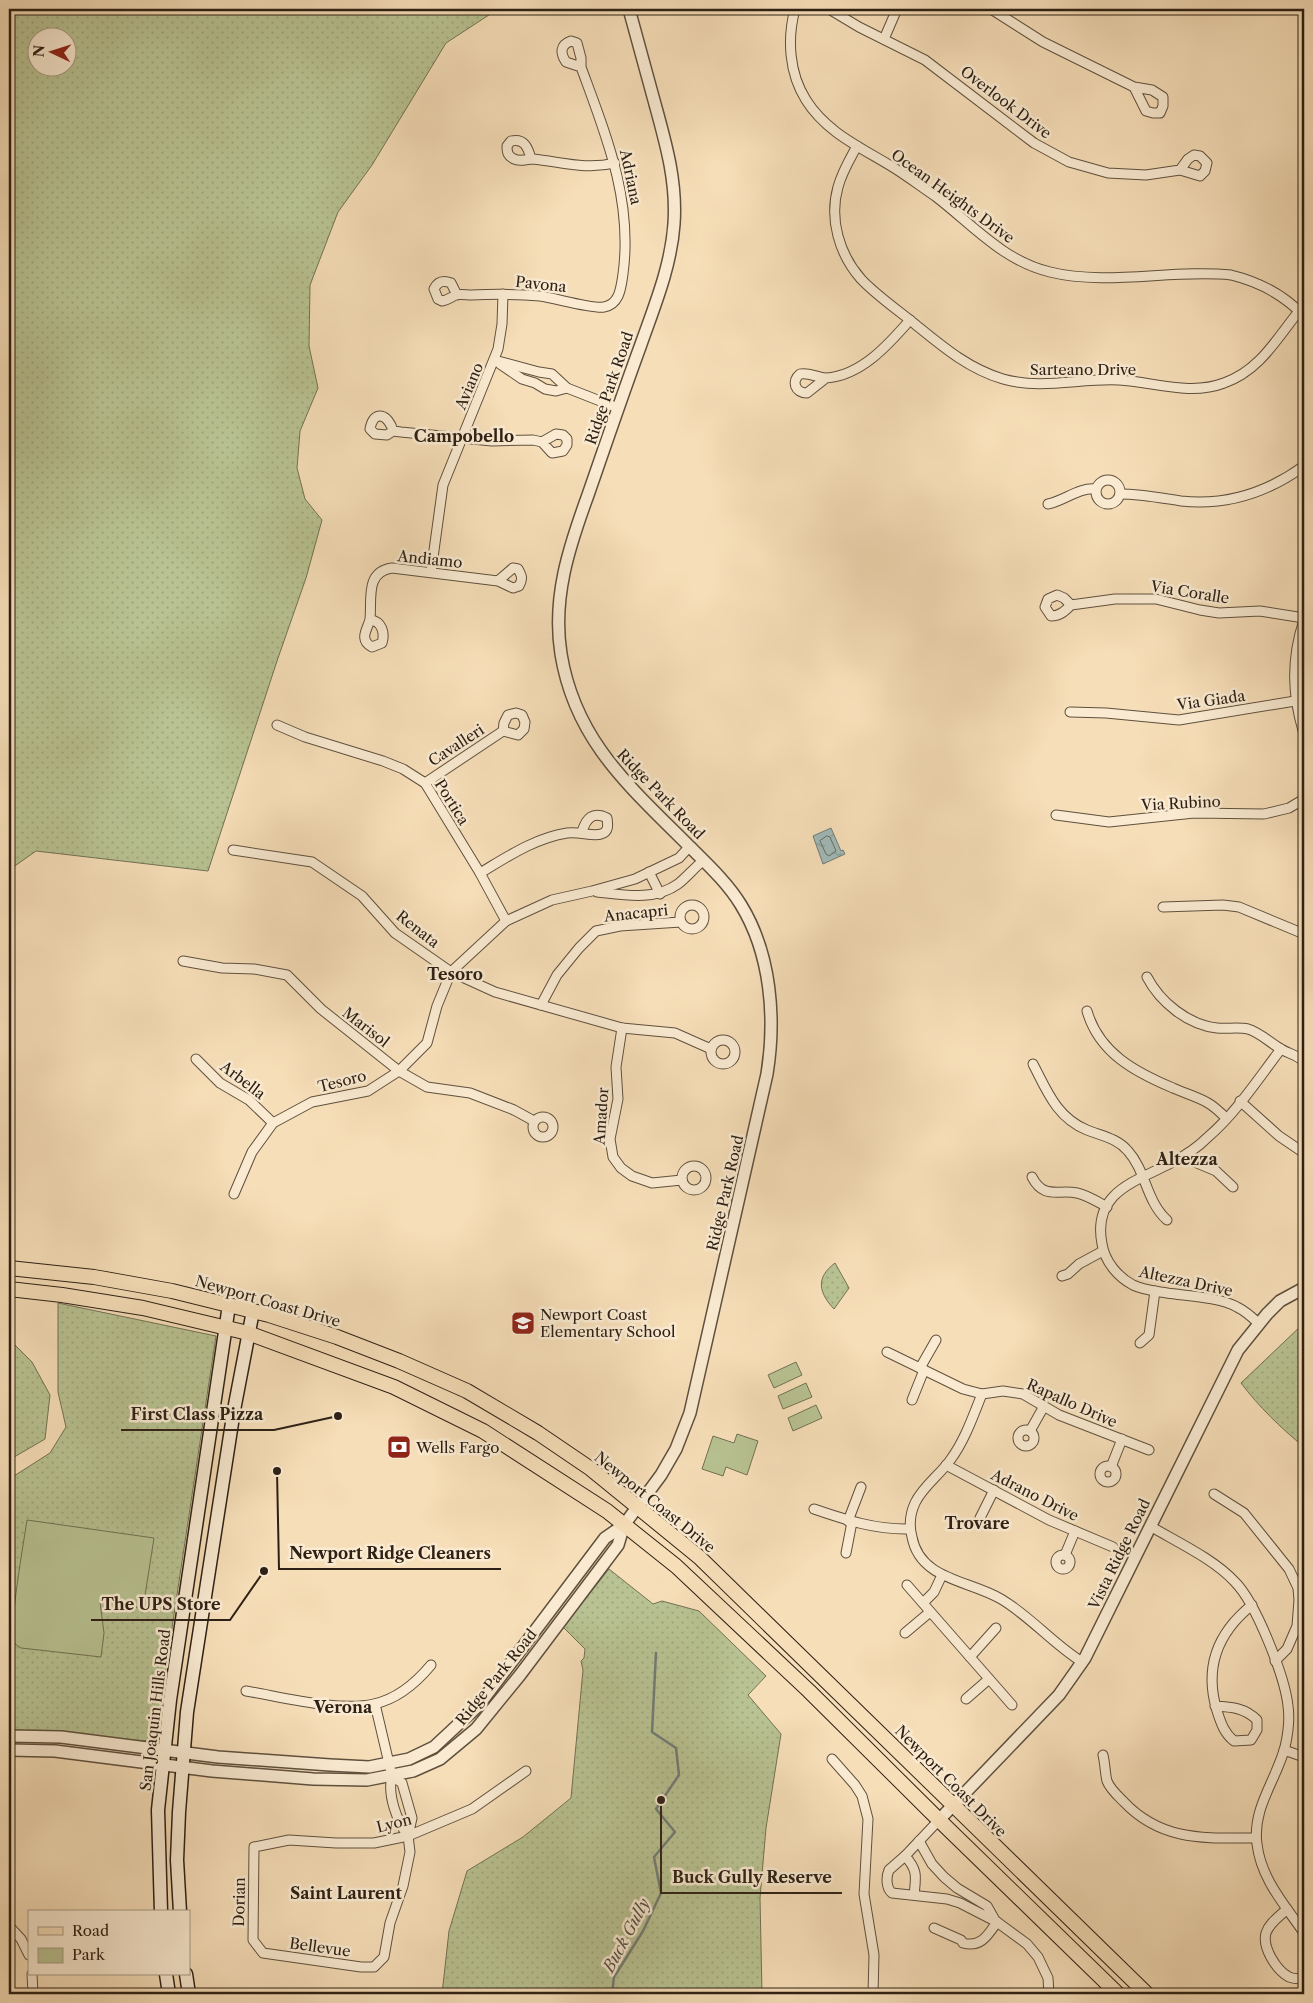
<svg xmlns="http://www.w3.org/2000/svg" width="1313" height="2003" viewBox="0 0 1313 2003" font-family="'Libre Caslon Text',serif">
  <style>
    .green { fill: url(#green-dots); stroke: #727154; fill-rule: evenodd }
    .pitch { fill: #b8c292; stroke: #727154 }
    .water { fill: url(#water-ripples); stroke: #727c77 }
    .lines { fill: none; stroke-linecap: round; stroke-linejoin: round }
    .shore { stroke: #666d66; stroke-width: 1 }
    .stream { stroke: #727c77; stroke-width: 2.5 }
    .minor-casing { stroke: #5f503e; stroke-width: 11 }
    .tertiary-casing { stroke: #5f503e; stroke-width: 14 }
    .secondary-casing { stroke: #2d2015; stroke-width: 15 }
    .primary-casing { stroke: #2d2015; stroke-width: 16 }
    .minor { stroke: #f9ead1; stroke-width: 9 }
    .tertiary { stroke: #f9ead1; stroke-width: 11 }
    .secondary { stroke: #f9ead1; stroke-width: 12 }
    .primary { stroke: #f6deb8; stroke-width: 14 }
    .labels { text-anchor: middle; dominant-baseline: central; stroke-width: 5; stroke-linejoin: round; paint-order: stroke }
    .street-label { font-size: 15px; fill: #2d2015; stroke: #f9ead1 }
    .poi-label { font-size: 15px; fill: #2d2015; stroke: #f9ead1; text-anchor: start }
    .neighbourhood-label { font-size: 16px; font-weight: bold; fill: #2d2015; stroke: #f9ead1 }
    .water-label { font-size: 16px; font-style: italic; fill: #504e46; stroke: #f9ead1 }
    .leader { fill: none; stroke: #2d2015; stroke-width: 2 }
    .callout-dot { fill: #2d2015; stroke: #f9ead1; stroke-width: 2 }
    .callout-label { font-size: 16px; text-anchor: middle; font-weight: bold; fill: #2d2015; stroke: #f9ead1; stroke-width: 5; stroke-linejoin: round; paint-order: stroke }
  </style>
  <defs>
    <pattern id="green-dots" width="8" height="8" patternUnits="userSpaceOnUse" patternTransform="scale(1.25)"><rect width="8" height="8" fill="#b8c292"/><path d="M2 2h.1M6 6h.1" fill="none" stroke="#9ea67d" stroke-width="1.8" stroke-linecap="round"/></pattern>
    <pattern id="water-ripples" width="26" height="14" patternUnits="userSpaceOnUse" patternTransform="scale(1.25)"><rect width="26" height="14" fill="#a0bab8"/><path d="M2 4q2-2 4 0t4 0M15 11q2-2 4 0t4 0" fill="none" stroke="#839794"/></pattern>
  </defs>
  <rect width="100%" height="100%" fill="#f6deb8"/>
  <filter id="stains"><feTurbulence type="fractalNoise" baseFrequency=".004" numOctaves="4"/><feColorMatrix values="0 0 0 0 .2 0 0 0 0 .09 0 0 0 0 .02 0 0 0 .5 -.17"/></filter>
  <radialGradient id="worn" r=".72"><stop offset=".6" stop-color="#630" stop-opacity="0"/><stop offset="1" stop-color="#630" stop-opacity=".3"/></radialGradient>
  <g class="green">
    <path d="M9,9H498L446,43L372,165L338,212L310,285L309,346L318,388L300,431L297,468L305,499L322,520L306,578L278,658L208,871L36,851L9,870ZM38,38H68V68H38Z"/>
    <path d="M835,1263L849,1288L834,1309C819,1293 815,1278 835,1263Z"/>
    <path d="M58,1303L216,1336L155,1741L9,1735V1481L14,1476L50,1453L66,1427L58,1392Z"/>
    <path d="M1304,1323V1447C1281,1428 1259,1407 1241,1383Z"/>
    <path d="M9,1339L32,1362L50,1395L45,1439L9,1460Z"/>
    <path d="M609,1569L653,1604L662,1601L699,1611L766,1676L748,1695L781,1734L766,1828L760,1898L762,1994H442L449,1931L467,1871L523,1837L571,1798L583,1670L581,1661L584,1658L585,1649L563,1627Z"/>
  </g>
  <g class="pitch">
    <path d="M796,1362L802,1375L774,1388L768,1375Z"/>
    <path d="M806,1383L812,1397L783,1409L778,1396Z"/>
    <path d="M816,1405L822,1418L793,1431L788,1418Z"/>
    <path d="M737,1434L758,1441L747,1475L726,1467L723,1476L702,1469L713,1436L734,1443Z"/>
    <path d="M27,1520L154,1538L143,1608L100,1602L104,1633L101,1657L21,1648L15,1644L12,1637C14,1597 21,1559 27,1520Z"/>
  </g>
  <path class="water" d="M831,828L841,851L843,850L845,854L823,864L813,836Z"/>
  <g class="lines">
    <path class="shore" d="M827,836L830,837L836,851L829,856L826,854L820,841Z"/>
    <path class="stream" d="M612,1994L614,1977L643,1931L661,1893L654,1857L675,1832L656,1809L679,1775L676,1748L652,1732L656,1653"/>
    <g class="minor-casing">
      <g id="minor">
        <path d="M795,9C787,39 789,73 806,100C826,132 860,147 891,166C906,175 920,186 935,196C972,224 1003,261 1050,272C1106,286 1173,269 1231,275C1260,282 1283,294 1304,316"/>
        <path d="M829,9L859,27L925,60L1034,143L1069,162L1108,173L1146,175L1180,170L1200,176L1205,171L1207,163L1200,156L1194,155L1188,159L1180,170"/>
        <path d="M991,9L1043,42L1134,87L1152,90L1163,97V106L1160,113H1153L1146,111L1134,87"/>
        <path d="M884,39L897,9"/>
        <path d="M857,146C850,159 842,172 838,187C829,219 839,254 861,279C877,296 898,310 916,325C943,347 969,369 1003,379C1042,390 1080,378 1119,380C1154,382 1190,396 1224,383C1262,370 1279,334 1304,305"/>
        <path d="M531,159C528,147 524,138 511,141L507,146C507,153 508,156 514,159C520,162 526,159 533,159C562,162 586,170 615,163"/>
        <path d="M457,295L451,283C443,280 438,281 434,289L438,299L442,301C448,300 451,297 456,295C460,294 467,295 471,295C494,294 517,294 540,296C555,298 592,309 604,307C620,304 621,287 623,274C633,200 606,135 581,67L566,62C560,53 560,45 571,41L577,43L581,58V67"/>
        <path d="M494,360L539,372L552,374L567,388L618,408"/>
        <path d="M500,364L522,379L535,383L545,389L556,391L567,388"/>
        <path d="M826,378L807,393C795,393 791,381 800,374C809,372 818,378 826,378C861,376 889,344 910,320"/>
        <path d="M393,431L387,435L375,434L370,429C374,408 389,415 393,431L401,432L492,441L533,440L542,442L552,453L563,451L567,445V439L563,435L556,434L542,442"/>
        <circle cx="1108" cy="492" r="12"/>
        <path d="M1120,494C1141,494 1161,498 1181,501C1227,506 1268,492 1304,466"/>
        <path d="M1048,504C1064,501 1079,487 1096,489"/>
        <path d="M431,572L443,485L498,349L502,324L503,294"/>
        <path d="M1071,605L1064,598L1057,595L1048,599L1045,607L1051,616C1060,616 1065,611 1071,605L1115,599H1156L1200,610L1219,613L1260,611L1304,618"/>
        <path d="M370,620C382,621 385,633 382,643L372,647C358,639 368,629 370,619C372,599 365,572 392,568L498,581L513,588L519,586C523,579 522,576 518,569L513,568L498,581"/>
        <path d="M1304,620C1291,659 1292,695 1304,734"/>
        <path d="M1070,712L1106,713L1179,720L1295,701"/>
        <path d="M277,725L305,737L383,761L403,769L425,783L480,873L506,921"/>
        <path d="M425,783L503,731L504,723L508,715L516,713L522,715L525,722L524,729L518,735L503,731"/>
        <path d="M1056,815L1109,822L1194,813L1264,814L1289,808L1304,799"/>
        <path d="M233,850L312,862L362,896L395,933L451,972L495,992L622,1028L675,1033L711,1049"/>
        <path d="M649,872L660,894"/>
        <path d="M480,873C507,857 535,838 567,833C578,831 593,837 601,834C609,832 608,825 607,818C593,811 586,818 582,832"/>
        <path d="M597,892C625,895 654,901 678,884C687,877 695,867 704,860"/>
        <circle cx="692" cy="917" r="12"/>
        <path d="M1163,907L1223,905L1239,907L1304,934"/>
        <path d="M183,961L222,968L254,969L287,975L321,1009L399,1071L427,1087L470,1093L514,1110L534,1121"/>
        <path d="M1147,977C1160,1002 1188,1025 1217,1028C1227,1029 1238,1027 1248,1029C1261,1033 1270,1043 1281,1049C1289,1054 1298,1055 1304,1062"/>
        <path d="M541,1005L557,975L579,948L596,931L620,926L681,922"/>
        <path d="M1087,1011C1099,1053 1135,1072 1173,1088C1184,1093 1198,1097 1208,1103C1215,1107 1221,1113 1226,1118"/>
        <path d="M622,1028L616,1067L618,1099L610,1139L613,1157L621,1168L632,1176L652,1183L682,1180"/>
        <circle cx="723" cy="1052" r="12"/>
        <path d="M196,1059L220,1083L249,1100L273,1123"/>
        <path d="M1033,1064C1047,1091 1057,1118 1087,1130C1102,1136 1117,1138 1128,1151C1146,1171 1146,1201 1167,1220"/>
        <path d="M1240,1101L1279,1136L1304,1153"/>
        <circle cx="543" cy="1127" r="10"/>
        <path d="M1188,1153L1197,1163L1216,1171L1233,1187"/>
        <circle cx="694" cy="1178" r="12"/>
        <path d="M1032,1177C1044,1200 1058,1189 1077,1193C1087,1195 1098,1202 1107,1207"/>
        <path d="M234,1194L252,1152L273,1123L312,1102L368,1091L399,1071L427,1043L437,1006L451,972L506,921L552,900L592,891L635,879L679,858L690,846"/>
        <path d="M1062,1276L1068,1274L1079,1264L1103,1251"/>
        <path d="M1258,1323C1252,1317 1245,1311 1237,1307C1219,1297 1187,1296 1167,1293C1155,1291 1143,1290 1133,1285C1118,1277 1105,1262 1102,1244C1092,1192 1135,1182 1171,1163C1185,1156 1197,1148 1208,1137C1236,1113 1258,1079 1281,1049"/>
        <path d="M1140,1343L1149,1335L1155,1291"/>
        <path d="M887,1352L963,1389L982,1394L1003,1391L1023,1394L1059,1415L1149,1450"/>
        <path d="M920,1368L936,1340"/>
        <path d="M982,1394C973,1416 965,1440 951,1459C940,1475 923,1486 915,1503C910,1514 909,1526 912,1537C920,1580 969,1580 1001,1599C1030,1616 1053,1644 1082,1662"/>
        <path d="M912,1400L924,1370"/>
        <circle cx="1026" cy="1438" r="8"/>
        <path d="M1030,1431L1043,1408"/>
        <path d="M946,1465L1049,1520L1113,1547"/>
        <circle cx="1108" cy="1474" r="8"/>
        <path d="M1111,1467L1122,1439"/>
        <path d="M1214,1494L1244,1513L1289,1569L1298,1588L1299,1600L1297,1626L1287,1649L1275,1661"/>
        <path d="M814,1509C846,1520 876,1530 910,1529"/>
        <path d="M980,1518L994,1490"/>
        <path d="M848,1521L861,1487"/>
        <path d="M1150,1526C1177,1542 1214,1559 1235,1582C1256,1603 1285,1677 1288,1706C1290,1720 1288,1734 1285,1747C1276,1781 1252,1808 1257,1844C1261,1879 1285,1905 1304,1933"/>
        <path d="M846,1553L852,1522"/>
        <path d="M1065,1555L1075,1531"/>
        <circle cx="1063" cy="1562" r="7"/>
        <path d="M907,1585L1012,1705"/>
        <path d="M923,1603L934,1592L942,1575"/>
        <path d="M905,1633L930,1612"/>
        <path d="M970,1657L996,1628"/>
        <path d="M246,1691C282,1697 339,1712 374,1704C397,1699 416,1683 431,1665"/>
        <path d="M966,1699L989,1679"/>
        <path d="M375,1704L392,1776C387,1795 397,1821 408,1836"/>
        <path d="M1215,1706C1232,1707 1245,1708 1257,1720V1730L1251,1740L1234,1741C1224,1733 1221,1723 1217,1711C1204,1668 1217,1633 1252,1605"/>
        <path d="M1284,1750L1304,1757"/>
        <path d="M1103,1755C1105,1763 1105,1773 1107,1781C1110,1789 1118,1796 1124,1802C1162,1842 1206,1838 1256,1838"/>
        <path d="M832,1759L855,1785L862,1796L868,1819L864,1894L874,1955L873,1994"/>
        <path d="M392,1776L402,1783L412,1818L408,1836L410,1852L403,1886L390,1923L384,1957L374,1967H361L263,1953L253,1940L254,1847L289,1840L336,1843H374L408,1836L472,1809L526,1771"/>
        <path d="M919,1841L932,1864L944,1877L957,1888L987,1906L996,1922"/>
        <path d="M905,1856L939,1820"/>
        <path d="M914,1895C916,1877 918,1870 905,1856L889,1870C886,1877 886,1888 892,1893L947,1899L960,1903L997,1922L1027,1944L1038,1957L1048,1978L1049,1994"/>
        <path d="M1287,1909C1280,1916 1269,1923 1266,1933C1262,1947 1276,1970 1289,1977C1294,1979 1299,1979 1304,1978"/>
        <path d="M9,1926L21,1939L29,1955"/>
        <path d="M934,1928L961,1940L963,1943C981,1948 988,1935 997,1922"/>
        <path d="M32,1974L33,1994"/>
      </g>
    </g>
    <g class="tertiary-casing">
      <g id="tertiary">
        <path d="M9,1736L61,1737L218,1757L330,1765L369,1767L409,1759L434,1747L479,1705L605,1538L624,1525L661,1475L676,1449L690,1413L767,1074C776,1018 771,954 741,905C727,882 706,863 687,844C629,786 575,740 561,654C552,598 569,547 588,495C605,446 622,396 640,347C654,307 671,267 674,224C677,182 666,144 655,104C646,72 638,41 629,9"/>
        <path d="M9,1750L55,1751L212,1771L313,1779L367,1780L413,1771L440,1759L476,1729L520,1675L618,1545L624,1525"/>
        <path d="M939,1820L1059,1695L1085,1658L1238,1350L1267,1314L1280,1301L1304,1288"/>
      </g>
    </g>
    <g class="secondary-casing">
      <g id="secondary">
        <path d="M161,1912L158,1810L170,1700L229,1305"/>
        <path d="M180,1912L177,1860L179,1812L187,1712L234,1410L253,1311"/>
        <path d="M166,1974L169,1994"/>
        <path d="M186,1974L189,1994"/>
      </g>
    </g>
    <g class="primary-casing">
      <g id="primary">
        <path d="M9,1268L94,1277L172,1291L269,1315L337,1337L399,1361L467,1391L538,1433L591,1469L699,1557L1147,1994"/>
        <path d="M9,1289L62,1295L143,1308L248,1333L394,1387L483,1431L607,1511L676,1566L809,1691L939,1820L1118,1994"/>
      </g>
    </g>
    <use href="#minor" class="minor"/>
    <use href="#tertiary" class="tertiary"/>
    <use href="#secondary" class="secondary"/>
    <use href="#primary" class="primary"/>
  </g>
  <defs>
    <g id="school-square" transform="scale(1.25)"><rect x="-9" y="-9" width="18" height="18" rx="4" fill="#8f2418" stroke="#f9ead1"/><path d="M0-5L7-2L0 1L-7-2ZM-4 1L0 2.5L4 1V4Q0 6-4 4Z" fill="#fff"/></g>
    <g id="bank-square" transform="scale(1.25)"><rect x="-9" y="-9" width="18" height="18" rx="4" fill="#8f2418" stroke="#f9ead1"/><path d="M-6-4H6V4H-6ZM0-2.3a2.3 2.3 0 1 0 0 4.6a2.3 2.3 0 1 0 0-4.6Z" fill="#fff"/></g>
  </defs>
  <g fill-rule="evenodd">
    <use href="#school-square" x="523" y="1323"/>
    <use href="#bank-square" x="399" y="1447"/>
  </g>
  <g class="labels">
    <g class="street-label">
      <text transform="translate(1006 102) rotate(37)">Overlook Drive</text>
      <text transform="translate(631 177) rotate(78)">Adriana</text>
      <text transform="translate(953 196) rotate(36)">Ocean Heights Drive</text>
      <text transform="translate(541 284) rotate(6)">Pavona</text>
      <text x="1083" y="369">Sarteano Drive</text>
      <text transform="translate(469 386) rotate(-67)">Aviano</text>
      <text transform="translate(609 388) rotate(-71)">Ridge Park Road</text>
      <text transform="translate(430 559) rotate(6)">Andiamo</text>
      <text transform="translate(1190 592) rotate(9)">Via Coralle</text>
      <text transform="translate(1211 700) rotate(-8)">Via Giada</text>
      <text transform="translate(456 745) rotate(-33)">Cavalleri</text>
      <text transform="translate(661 794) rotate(46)">Ridge Park Road</text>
      <text transform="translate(452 802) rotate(58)">Portica</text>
      <text transform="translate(1181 803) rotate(-3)">Via Rubino</text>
      <text transform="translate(636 913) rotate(-6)">Anacapri</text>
      <text transform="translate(418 929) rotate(38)">Renata</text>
      <text transform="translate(366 1027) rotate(38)">Marisol</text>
      <text transform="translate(243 1080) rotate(37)">Arbella</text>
      <text transform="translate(342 1081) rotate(-14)">Tesoro</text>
      <text transform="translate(601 1116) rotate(-86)">Amador</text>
      <text transform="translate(725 1193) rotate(-77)">Ridge Park Road</text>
      <text transform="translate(1186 1281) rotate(12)">Altezza Drive</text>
      <text transform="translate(268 1301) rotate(16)">Newport Coast Drive</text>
      <text transform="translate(1072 1403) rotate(24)">Rapallo Drive</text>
      <text transform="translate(1035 1495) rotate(27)">Adrano Drive</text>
      <text transform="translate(655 1502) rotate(39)">Newport Coast Drive</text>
      <text transform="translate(1119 1554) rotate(-64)">Vista Ridge Road</text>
      <text transform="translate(496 1677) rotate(-51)">Ridge Park Road</text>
      <text transform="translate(155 1710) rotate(-83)">San Joaquin Hills Road</text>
      <text transform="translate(951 1781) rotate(45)">Newport Coast Drive</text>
      <text transform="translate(394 1823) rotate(-14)">Lyon</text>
      <text transform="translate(239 1902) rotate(-89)">Dorian</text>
      <text transform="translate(320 1947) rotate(8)">Bellevue</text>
    </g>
    <g class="poi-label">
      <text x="540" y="1314">Newport Coast<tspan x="540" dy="17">Elementary School</tspan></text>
      <text x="416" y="1447">Wells Fargo</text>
    </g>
    <g class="neighbourhood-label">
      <text x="464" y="436">Campobello</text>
      <text x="455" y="974">Tesoro</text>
      <text x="1187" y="1159">Altezza</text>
      <text x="977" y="1523">Trovare</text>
      <text x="343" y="1707">Verona</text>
      <text x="346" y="1893">Saint Laurent</text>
    </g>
    <g class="water-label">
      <text transform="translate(626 1935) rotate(-62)">Buck Gully</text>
    </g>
  </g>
  <path class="leader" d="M338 1416L274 1430H121M277 1471L279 1569H501M264 1571L230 1620H91M661 1800L661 1893H842"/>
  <g class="callout-dot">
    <circle cx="338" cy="1416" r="5"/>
    <circle cx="277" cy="1471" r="5"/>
    <circle cx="264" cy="1571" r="5"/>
    <circle cx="661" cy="1800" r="5"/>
  </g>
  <g class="callout-label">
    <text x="197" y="1420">First Class Pizza</text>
    <text x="390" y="1559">Newport Ridge Cleaners</text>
    <text x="161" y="1610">The UPS Store</text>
    <text x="752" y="1883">Buck Gully Reserve</text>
  </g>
  <rect width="1313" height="2003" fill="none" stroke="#f6deb8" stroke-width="30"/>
  <rect x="10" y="10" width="1293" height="1983" fill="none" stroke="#2d2015" stroke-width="2.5"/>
  <rect x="15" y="15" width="1283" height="1973" fill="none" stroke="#2d2015"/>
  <rect x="28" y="1910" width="162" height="65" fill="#f9ead1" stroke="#a79986"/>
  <rect x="38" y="1927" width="25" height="8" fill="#f6deb8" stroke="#a79986"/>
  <text x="72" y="1936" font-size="15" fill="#2d2015">Road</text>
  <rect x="38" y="1948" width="25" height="15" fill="#b8c292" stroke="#a79986"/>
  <text x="72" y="1960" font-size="15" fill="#2d2015">Park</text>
  <g transform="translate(52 52) rotate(274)"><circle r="24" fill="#f9ead1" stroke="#a79986"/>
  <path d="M0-4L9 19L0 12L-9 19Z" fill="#8f2418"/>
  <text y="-8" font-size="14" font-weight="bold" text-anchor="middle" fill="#2d2015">N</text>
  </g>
  <rect width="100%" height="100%" filter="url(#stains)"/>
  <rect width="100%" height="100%" fill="url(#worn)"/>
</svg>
